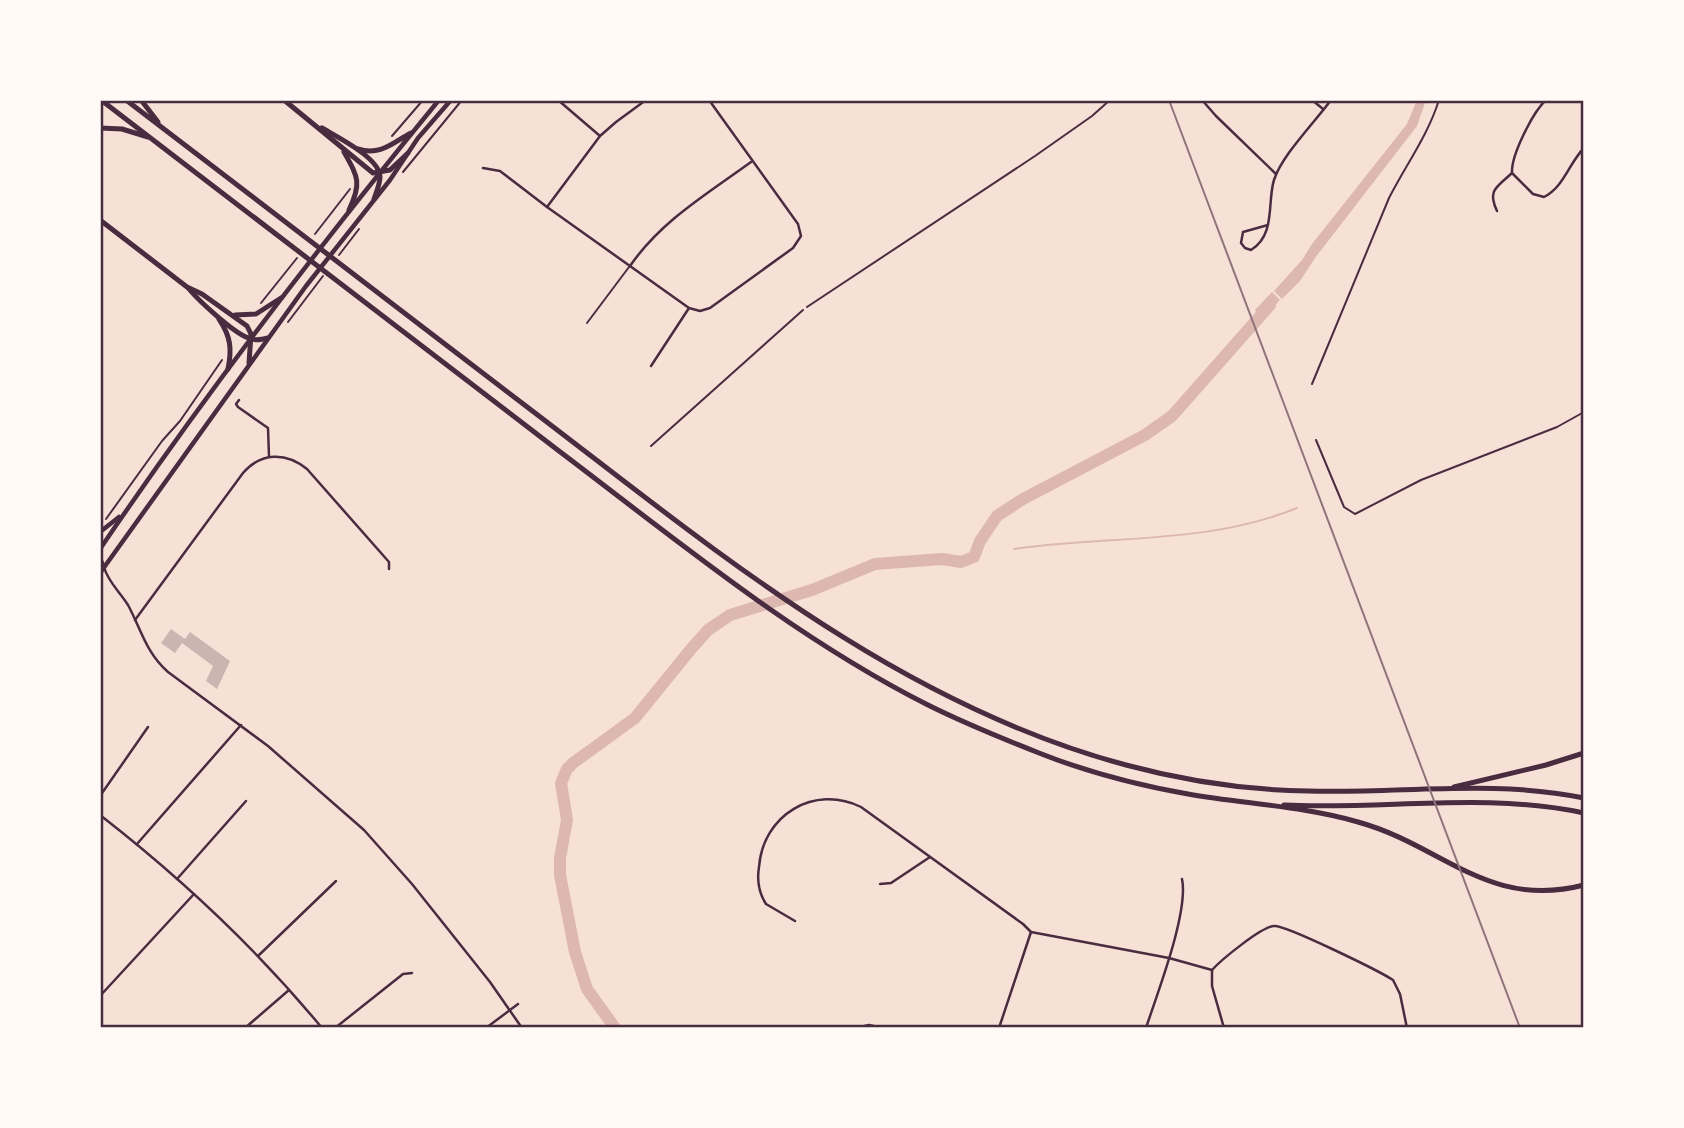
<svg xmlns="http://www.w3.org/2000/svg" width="1684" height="1128" viewBox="0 0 1684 1128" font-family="'DejaVu Sans',sans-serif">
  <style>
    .water { fill: #dcb8b0 }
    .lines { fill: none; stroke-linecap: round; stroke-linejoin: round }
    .stream { stroke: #dcb8b0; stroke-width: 2 }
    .river { stroke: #dcb8b0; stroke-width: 12 }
    .building { fill: #ccb4b1 }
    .path { stroke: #4a2c40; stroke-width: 2 }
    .service { stroke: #4a2c40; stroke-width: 2 }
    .minor { stroke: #4a2c40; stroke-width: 2.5 }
    .primary { stroke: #4a2c40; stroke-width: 4.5 }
    .motorway { stroke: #4a2c40; stroke-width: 5 }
    .rail { stroke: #8f747c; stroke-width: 2 }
    .neatline { fill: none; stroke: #4a2c40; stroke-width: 2.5 }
  </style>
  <rect width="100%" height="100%" fill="#f7e1d7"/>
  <g class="water">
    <path d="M1417,100H1426L1417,126L1315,258L1300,281L1282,299L1274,291L1302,260L1312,244L1407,124Z"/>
    <path d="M1272,292L1280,300L1260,322L1255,310Z"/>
  </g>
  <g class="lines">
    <path class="stream" d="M1014,549C1109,535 1206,545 1297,508"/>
    <path class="river" d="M615,1028L587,989L575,952L560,875V858L567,820L561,783L567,769L573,763L635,718L691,649L708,630L730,615L812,590L875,564L942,559L961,562L974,557L980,541L997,516L1023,499L1145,435L1172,416L1270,305"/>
  </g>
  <path class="building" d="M171,629L185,639L190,632L230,661L217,689L206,681L213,666L182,643L175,653L161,643Z"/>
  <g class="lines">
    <g class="path">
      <path d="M392,136L423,100"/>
      <path d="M403,172L462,100"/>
      <path d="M315,234L350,189"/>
      <path d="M339,255L359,229"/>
      <path d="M261,303L297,258"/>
      <path d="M288,322L323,276"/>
      <path d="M1312,384L1389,198C1406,165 1428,135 1439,100"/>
      <path d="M651,446L803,310"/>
      <path d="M106,519L162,441L180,421L222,360"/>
      <path d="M100,584L102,580"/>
    </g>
    <g class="service">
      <path d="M807,307L1035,156L1092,116L1110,100"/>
      <path d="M587,323L629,267"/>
      <path d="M1316,440L1344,507L1355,514L1421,480L1557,427L1584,412"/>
    </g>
    <g class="minor">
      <path d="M558,100L600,136"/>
      <path d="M646,100L616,122L600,136L547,207L689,308L700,311L710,308L793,248L801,236L798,224L709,100"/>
      <path d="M1202,100L1216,116L1276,174"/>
      <path d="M1312,100L1323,109"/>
      <path d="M1546,100C1533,112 1511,155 1512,173L1533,194L1544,197C1564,187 1569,163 1584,148"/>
      <path d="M483,168L500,171L547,207"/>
      <path d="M1497,211C1487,190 1497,187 1512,173"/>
      <path d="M1268,225L1243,232L1241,243L1245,248L1251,250C1276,235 1267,202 1274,180C1282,155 1315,122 1331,100"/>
      <path d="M630,266C661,221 707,194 751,162"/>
      <path d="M651,366L689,308"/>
      <path d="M239,400L236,404L238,407L268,428L269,456"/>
      <path d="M104,567C108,582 120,592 128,605C141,629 146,653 168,672L268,746L364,830L412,884L490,982L522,1028"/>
      <path d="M135,620L243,473C261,452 286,452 307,469L389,562V569"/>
      <path d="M100,796L148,727"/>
      <path d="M100,815C181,878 256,948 322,1028"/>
      <path d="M137,844L241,725"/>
      <path d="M177,879L246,801"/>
      <path d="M880,884L891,883L930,857"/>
      <path d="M795,921L766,904C759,893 757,879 759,867C763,815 814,784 861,807L1023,924L1031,932L1169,958L1212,970"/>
      <path d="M258,956L336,881"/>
      <path d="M100,996L194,894"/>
      <path d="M245,1028L289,990"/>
      <path d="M335,1028L403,974L412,973"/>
      <path d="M486,1028L518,1004"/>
      <path d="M855,1028L869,1025L883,1028"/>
      <path d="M999,1028L1031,932"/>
      <path d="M1146,1028C1157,994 1189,912 1182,879"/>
      <path d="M1224,1028L1212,986V970C1221,960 1261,927 1274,926C1286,925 1379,971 1393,980L1400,994L1407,1028"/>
    </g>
    <g class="primary">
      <path d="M100,532L119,517"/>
      <path d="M100,549C205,394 320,245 439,100"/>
      <path d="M100,559L104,567"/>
      <path d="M100,573L306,286L390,180L418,138L451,100"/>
    </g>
    <g class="motorway">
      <path d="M101,100C254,217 406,335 559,451C678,541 795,638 928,705C964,723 1001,738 1039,753C1087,772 1137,785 1188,794C1244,804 1303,806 1358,822C1442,845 1488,910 1584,885"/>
      <path d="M126,100C264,205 402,310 539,416C721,555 901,705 1126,765C1185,781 1247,790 1308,791C1400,794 1493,779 1584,798"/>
      <path d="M141,100L158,122"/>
      <path d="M284,100L373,173L390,170L408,153"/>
      <path d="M100,128L122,129L148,137"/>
      <path d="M322,128C337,137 380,158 380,177C380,184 376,193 374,199"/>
      <path d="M358,149C381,156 392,143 411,133"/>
      <path d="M344,152C358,177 362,183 349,210"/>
      <path d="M100,220L187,287L202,294L247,326L251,334L249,363"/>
      <path d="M189,289C200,302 232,331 246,337C254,341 260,340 268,338"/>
      <path d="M235,315L256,314L281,298"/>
      <path d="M219,319C231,337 232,349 228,369"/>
      <path d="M1454,787L1546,765L1584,753"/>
      <path d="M1284,805C1383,810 1486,792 1584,813"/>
    </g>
    <path class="rail" d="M1169,100L1520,1028"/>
  </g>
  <rect width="1684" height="1128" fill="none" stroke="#fffaf5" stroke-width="203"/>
  <rect x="102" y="102" width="1480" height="924" class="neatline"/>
</svg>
